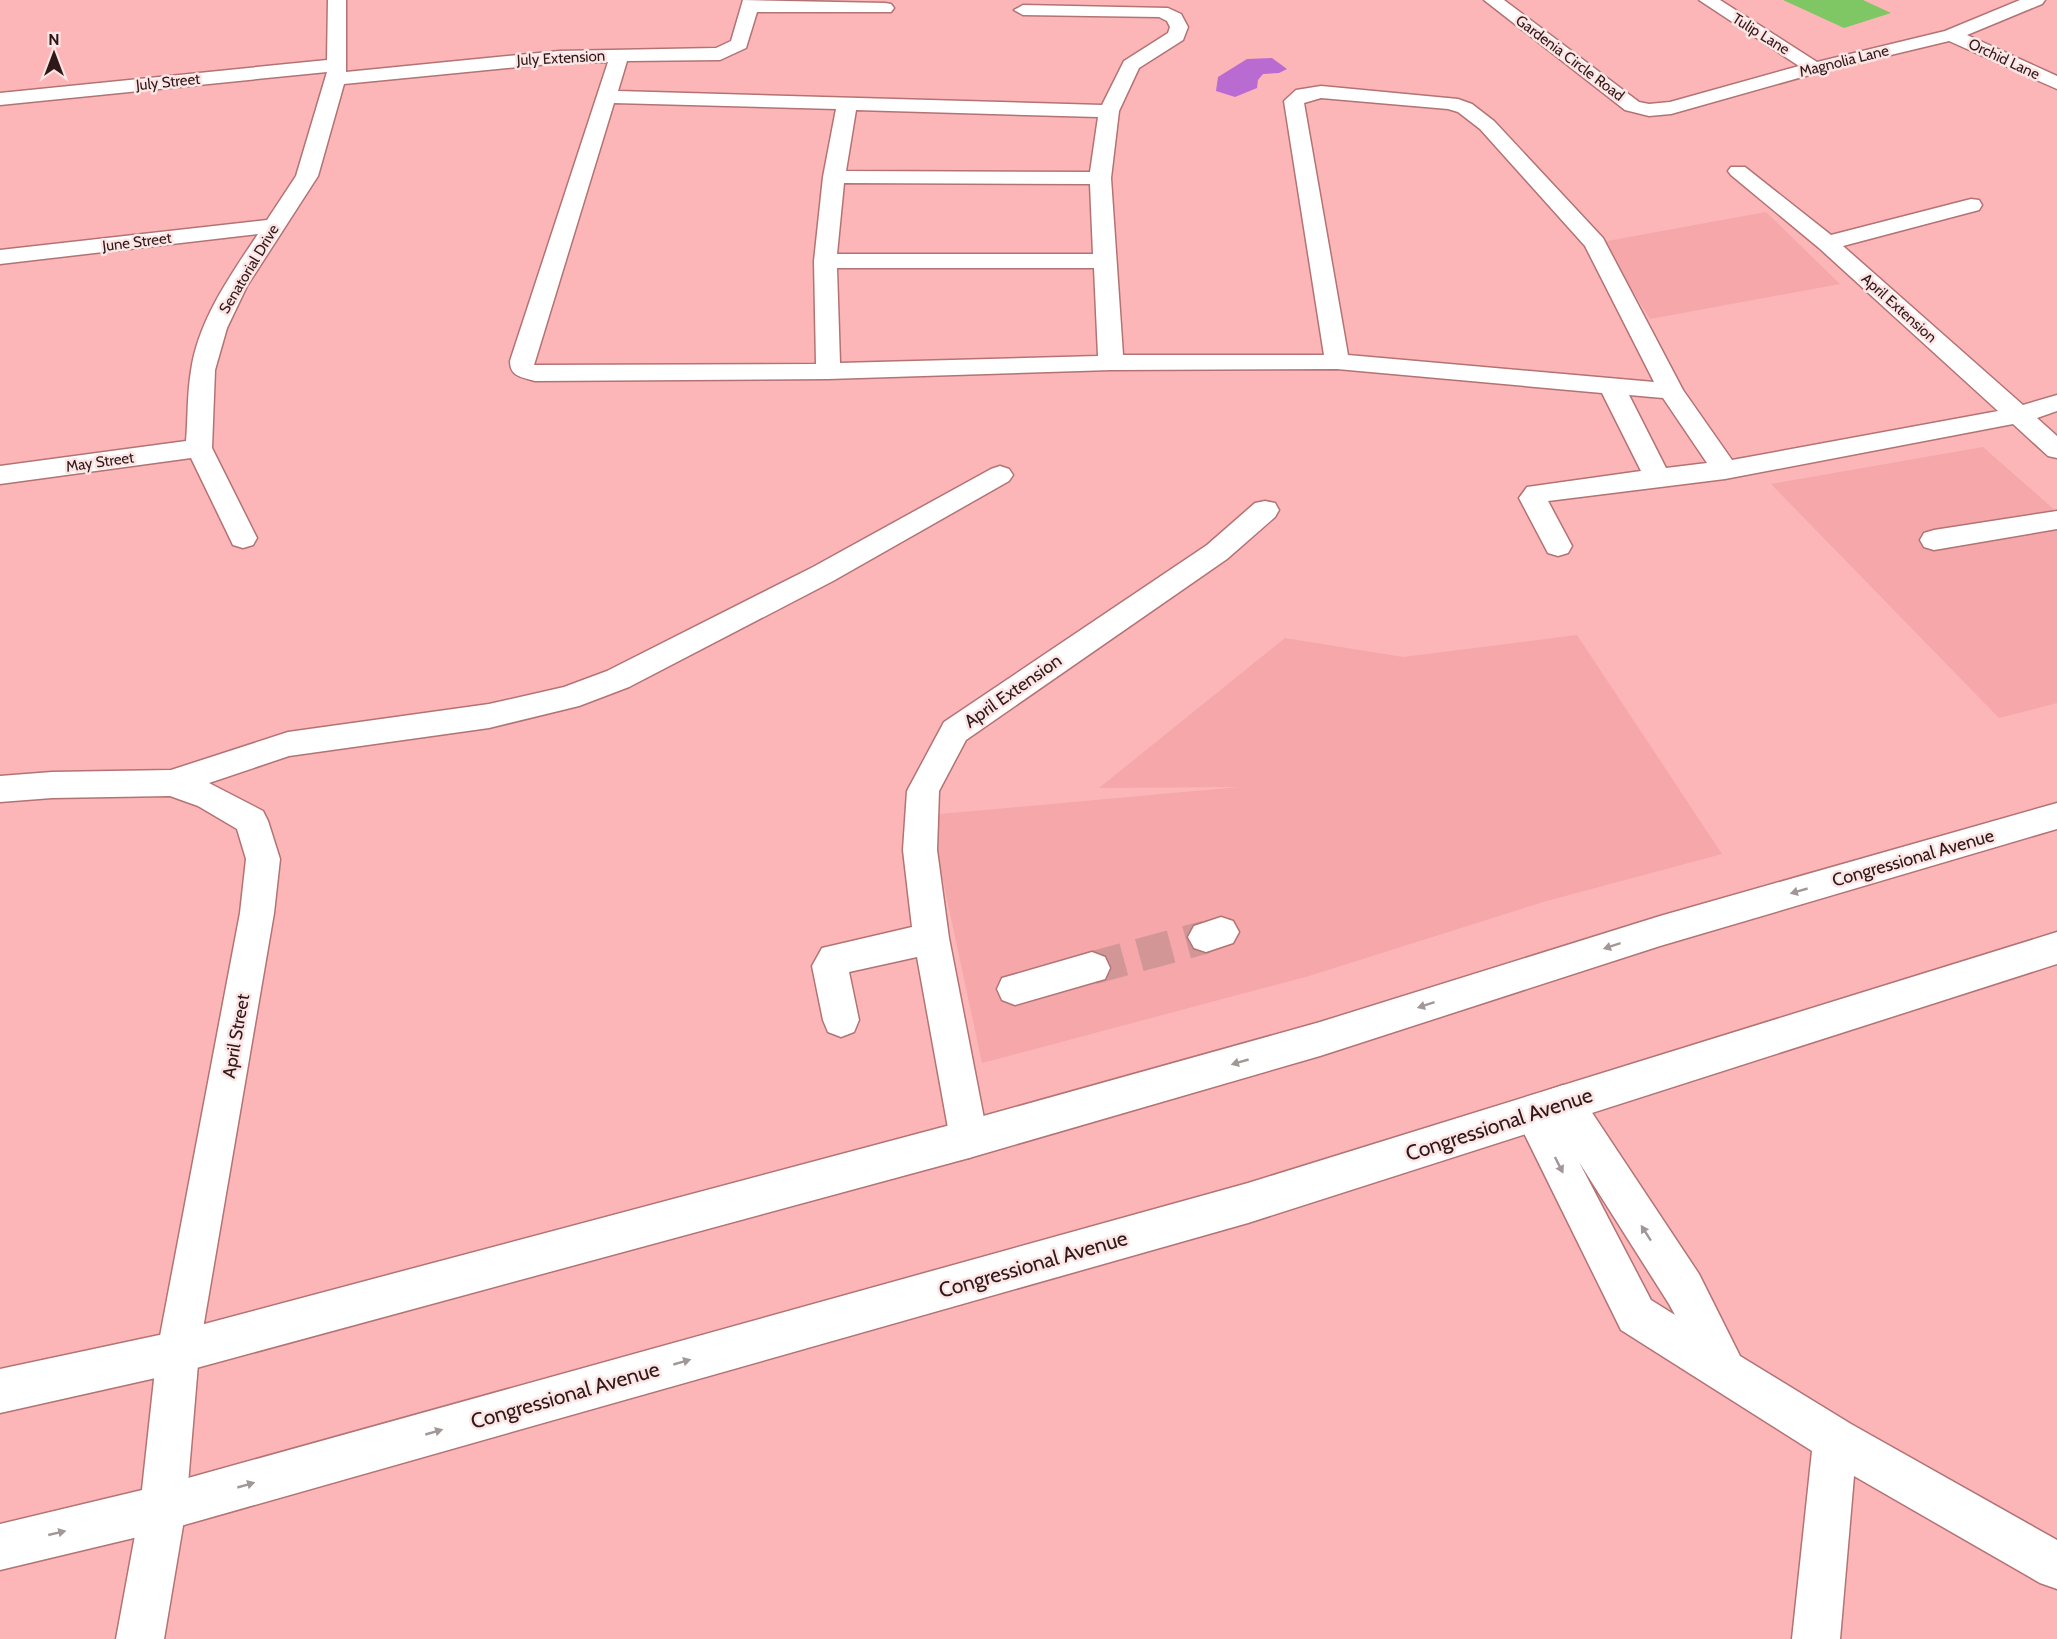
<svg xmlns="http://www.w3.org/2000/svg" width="2057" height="1639" viewBox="0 0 2057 1639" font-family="Cabin,sans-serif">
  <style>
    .built { fill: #f5a7a9 }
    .green { fill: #7ec764 }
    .water { fill: #ba6bd2 }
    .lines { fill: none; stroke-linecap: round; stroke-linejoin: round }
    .minor-tunnel { stroke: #d39697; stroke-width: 33; stroke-dasharray: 33 16; stroke-linecap: butt }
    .minor-casing { stroke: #b37374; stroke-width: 3 }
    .major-casing { stroke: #b37374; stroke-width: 3 }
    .minor { fill: #fff; fill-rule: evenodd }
    .major { fill: #fff; fill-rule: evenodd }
    .oneway { fill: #a29797 }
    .labels { text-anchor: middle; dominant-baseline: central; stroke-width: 5; stroke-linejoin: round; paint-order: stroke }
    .far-street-label { font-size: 15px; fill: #301718; stroke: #fce5e5 }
    .street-label { font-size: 18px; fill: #301718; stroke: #fce5e5 }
    .near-street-label { font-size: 21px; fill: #301718; stroke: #fce5e5 }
  </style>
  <rect width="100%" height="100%" fill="#fcb6b7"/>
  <g class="built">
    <path d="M1766,212L1840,284L1650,319L1602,242Z"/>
    <path d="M1983,447L2057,512V703L1999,718L1771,484Z"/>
    <path d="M1577,635L1722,854L1543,902L1309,976L982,1063L929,815L1239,787L1099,788L1285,638L1403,657Z"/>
  </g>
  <path class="green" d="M1783,0H1863L1891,13L1844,28Z"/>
  <path class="water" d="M1272,58L1287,69L1279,73L1263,74L1258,80L1257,88L1235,97L1216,91L1218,77L1247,59Z"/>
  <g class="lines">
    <path class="minor-tunnel" d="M1092,968L1206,937"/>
    <g class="minor-casing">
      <g id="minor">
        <path d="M328,0H346V72L559,51L716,48L731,41L743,0L885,3L891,4L894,8L891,12H757L746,48L720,60L627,61L618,91L1102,105L1124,61L1168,33L1170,27L1167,21L1159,17L1023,15L1014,10L1023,5L1168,8L1181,14L1188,27L1183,40L1139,68L1119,111L1111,178L1123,355H1324L1284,101L1296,90L1321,86L1458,99L1472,104L1494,121L1603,238L1683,390L1732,460L1998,411L1819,248L1731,175L1728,171L1731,167H1745L1831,235L1971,199L1979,200L1982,205L1979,210L1843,246L2023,405L2057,395V411L2037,418L2057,436V458L2048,456L2013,424L1725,479L1548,501L1572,546L1568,553L1558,556L1548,553L1519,498L1527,487L1641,471L1602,393L1337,369L1111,370L828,379L535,381C522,377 510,377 510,361L608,62L559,63L344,84L318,176L247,286L227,328L215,370L212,448L257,538L253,545L243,548L233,545L191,458L0,484V466L186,441C188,418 187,394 191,371C198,321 230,276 258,234L0,264V250L267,220L296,176L327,72L0,105V93L327,60ZM1321,98L1448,109L1458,112L1480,129L1585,246L1654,382L1348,355L1304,103ZM614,103L836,109L823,177L814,261L816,364L534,365ZM856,110L1098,117L1090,172L846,171ZM844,183L1090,184L1093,254H837ZM837,268H1094L1098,356L840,363ZM1629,395L1663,398L1707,463L1666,468Z"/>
        <path d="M1484,0H1504L1639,102L1649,104L1670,102L1799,66L1699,0H1720L1817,62L1945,31L2020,0H2045L2042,4L1967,35L2057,76V89L1949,41L1820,72L1671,114L1649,116L1625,110Z"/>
        <path d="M1000,466L1009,469L1013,475L1009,481L833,581L629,687L579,706L489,728L289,756L209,783L263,811L268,821L280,859L274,913L199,1352L186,1508L164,1639H116L140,1508L157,1352L240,913L246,859L237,829L198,806L170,796L52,798L0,802V776L52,772L171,770L288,732L489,704L564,687L607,671L813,567L991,469Z"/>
        <path d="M1265,501L1275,503L1279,510L1275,517L1227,559L966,740L939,791L937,850L949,938L988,1139L983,1152L969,1158L955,1152L950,1139L917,957L849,972L859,1020L854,1032L841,1037L828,1032L823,1020L812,966L822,948L912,927L903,850L907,791L944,722L1207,545L1255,503Z"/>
        <path d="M2057,511V529L1934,550L1924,547L1920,540L1924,533L1934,530Z"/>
        <path d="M1221,917L1233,921L1239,932L1233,943L1206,952L1194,948L1188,937L1194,926Z"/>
        <path d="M1092,952L1105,957L1110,968L1105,979L1015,1005L1002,1000L997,989L1002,978Z"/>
        <path d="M1563,1085L1577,1090L1699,1274L1740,1356L1851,1424L2057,1540V1589L2040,1583L1854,1476L1840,1639H1792L1812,1451L1621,1330L1514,1113L1519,1100L1533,1095L1545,1100L1549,1090ZM1579,1162L1669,1304L1675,1315L1651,1300Z"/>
      </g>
    </g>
    <g class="major-casing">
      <g id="major">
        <path d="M2057,803V829L1660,946L1320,1056L969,1158L178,1373L0,1413V1369L178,1331L969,1120L1320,1022L1660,916Z"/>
        <path d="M2057,932V964L1248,1223L163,1531L0,1570V1524L163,1485L1248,1183Z"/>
      </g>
    </g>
    <use href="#minor" class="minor"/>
    <use href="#major" class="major"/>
  </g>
  <defs><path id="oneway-solid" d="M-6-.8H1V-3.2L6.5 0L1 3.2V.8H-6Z" transform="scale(1.5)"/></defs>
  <g class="oneway">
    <use href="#oneway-solid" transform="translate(1799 891) rotate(164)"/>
    <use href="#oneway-solid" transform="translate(1612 946) rotate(162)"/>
    <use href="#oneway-solid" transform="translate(1426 1005) rotate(162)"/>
    <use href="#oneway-solid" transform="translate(1240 1062) rotate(164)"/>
    <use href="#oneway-solid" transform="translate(1559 1165) rotate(63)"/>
    <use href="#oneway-solid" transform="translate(1646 1233) rotate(-123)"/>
    <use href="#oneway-solid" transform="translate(682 1362) rotate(-16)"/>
    <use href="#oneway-solid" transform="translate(434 1432) rotate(-16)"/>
    <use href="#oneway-solid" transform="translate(246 1485) rotate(-16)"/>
    <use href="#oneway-solid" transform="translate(57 1533) rotate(-13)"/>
  </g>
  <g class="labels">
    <g class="far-street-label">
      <text transform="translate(1761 34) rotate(32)">Tulip Lane</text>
      <text transform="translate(561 58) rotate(-3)">July Extension</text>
      <text transform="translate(1570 58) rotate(37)">Gardenia Circle Road</text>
      <text transform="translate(2004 59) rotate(25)">Orchid Lane</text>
      <text transform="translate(1844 61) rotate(-14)">Magnolia Lane</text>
      <text transform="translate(168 82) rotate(-6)">July Street</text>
      <text transform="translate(137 242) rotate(-7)">June Street</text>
      <text transform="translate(249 269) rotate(-59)">Senatorial Drive</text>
      <text transform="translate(1899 308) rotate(42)">April Extension</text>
      <text transform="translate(100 462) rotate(-8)">May Street</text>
    </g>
    <g class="street-label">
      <text transform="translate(1013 691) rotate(-35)">April Extension</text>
      <text transform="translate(1913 858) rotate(-16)">Congressional Avenue</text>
      <text transform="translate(236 1036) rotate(-80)">April Street</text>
    </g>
    <g class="near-street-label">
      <text transform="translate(1499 1124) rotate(-18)">Congressional Avenue</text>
      <text transform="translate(1033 1264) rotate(-16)">Congressional Avenue</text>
      <text transform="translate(565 1395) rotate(-16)">Congressional Avenue</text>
    </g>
  </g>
  <g transform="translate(54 54)" stroke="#fce5e5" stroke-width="4.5" paint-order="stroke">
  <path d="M0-4.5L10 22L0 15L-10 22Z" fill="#301718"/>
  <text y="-9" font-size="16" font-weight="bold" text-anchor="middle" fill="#301718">N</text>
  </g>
</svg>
